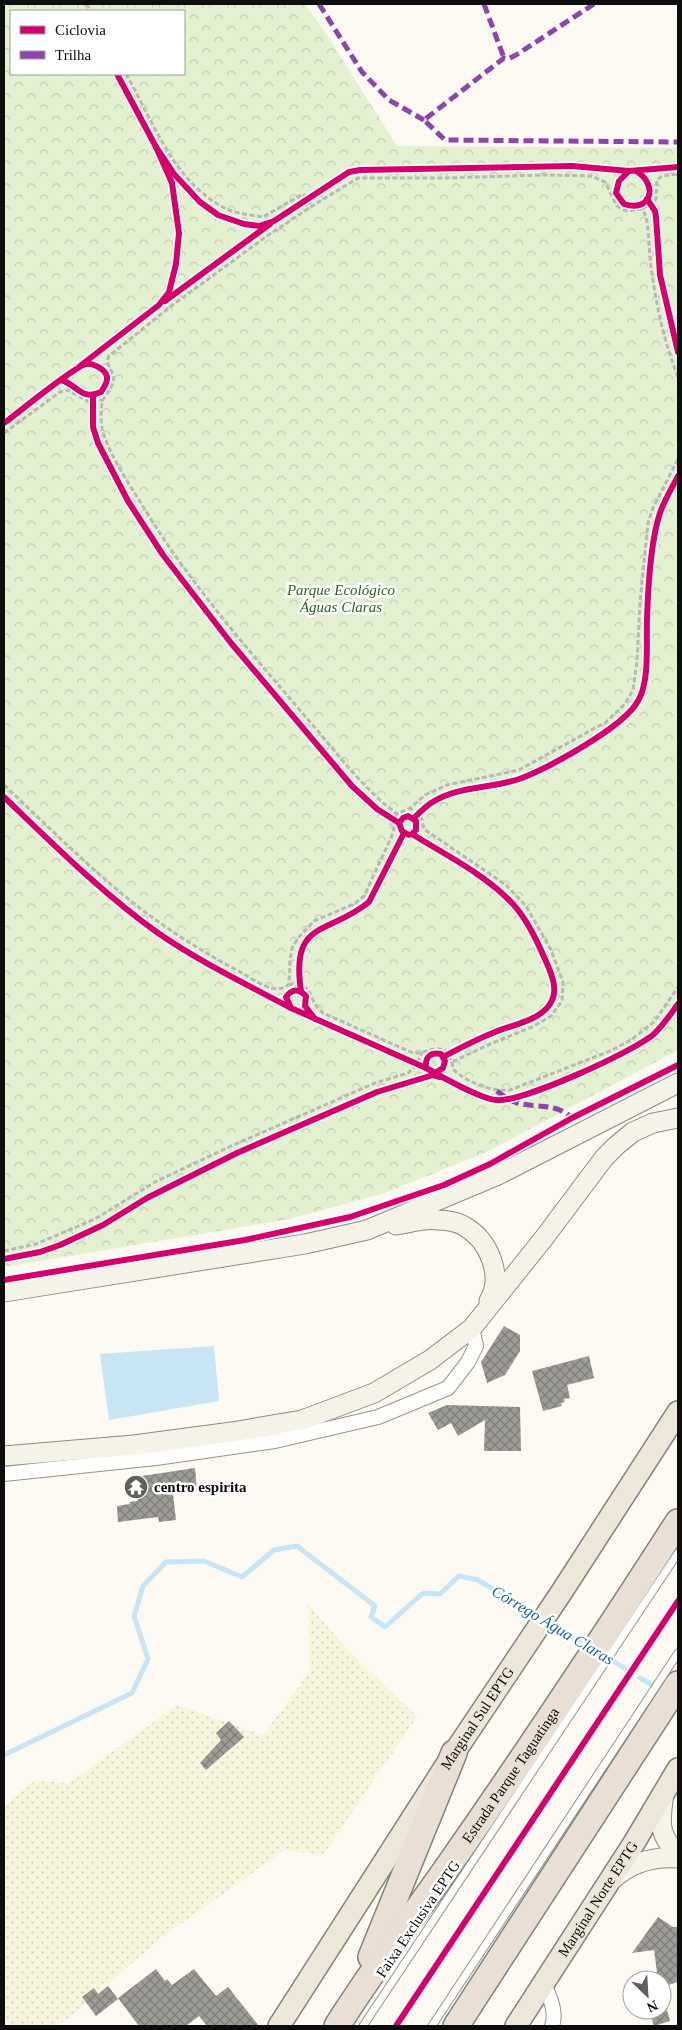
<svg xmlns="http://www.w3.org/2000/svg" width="682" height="2030" viewBox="0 0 682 2030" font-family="'Times New Roman',serif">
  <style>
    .farmland { fill: url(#farmland-dots) }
    .park { fill: url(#park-crowns); fill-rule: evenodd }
    .water { fill: #c7e5f5 }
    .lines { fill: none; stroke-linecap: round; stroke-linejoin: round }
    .stream { stroke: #c7e5f5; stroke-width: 5 }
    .building { fill: url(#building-cross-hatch) }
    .lane-casing { stroke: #949390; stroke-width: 9 }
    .street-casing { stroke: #949390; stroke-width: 16 }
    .secondary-casing { stroke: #8b8a86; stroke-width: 21 }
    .primary-casing { stroke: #81817d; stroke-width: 24 }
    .highway-casing { stroke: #81817d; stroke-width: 28 }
    .path { stroke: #b8b8b6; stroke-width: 3; stroke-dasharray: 5 2.5; stroke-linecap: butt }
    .lane { stroke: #fefefd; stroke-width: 7 }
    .street { stroke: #fefefd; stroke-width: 14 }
    .secondary { stroke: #f5f3e8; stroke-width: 19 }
    .primary { stroke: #ece7d8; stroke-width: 21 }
    .highway { stroke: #e9dfd5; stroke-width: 25 }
    .quiet { stroke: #8e44ad; stroke-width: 5; stroke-dasharray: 10 5; stroke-linecap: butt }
    .cycleway-casing { stroke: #fff; stroke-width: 9 }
    .cycleway { stroke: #d6006c; stroke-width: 6 }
    .labels { text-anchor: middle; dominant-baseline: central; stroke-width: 5; stroke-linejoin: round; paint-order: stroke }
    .park-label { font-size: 15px; font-style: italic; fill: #2b661d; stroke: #fff }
    .poi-label { font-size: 15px; font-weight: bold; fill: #0d0d0d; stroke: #fff; text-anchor: start }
    .street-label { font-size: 15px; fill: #0d0d0d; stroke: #fff }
    .water-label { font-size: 16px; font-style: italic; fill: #1562a0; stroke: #fff }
  </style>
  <defs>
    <pattern id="farmland-dots" width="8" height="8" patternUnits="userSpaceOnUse" patternTransform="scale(1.25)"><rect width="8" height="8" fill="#f8f5dd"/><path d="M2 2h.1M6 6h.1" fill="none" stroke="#d3d1bc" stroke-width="1.8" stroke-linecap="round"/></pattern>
    <pattern id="park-crowns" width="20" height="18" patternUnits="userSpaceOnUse" patternTransform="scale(1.25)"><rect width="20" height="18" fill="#e4f1d1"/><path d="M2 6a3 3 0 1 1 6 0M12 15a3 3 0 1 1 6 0" fill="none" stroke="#c2cdb2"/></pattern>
    <pattern id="building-cross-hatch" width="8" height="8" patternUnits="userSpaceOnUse" patternTransform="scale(1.25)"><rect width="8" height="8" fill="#9e9c97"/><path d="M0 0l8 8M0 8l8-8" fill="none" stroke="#7f7e7a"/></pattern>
  </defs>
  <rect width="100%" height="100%" fill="#fbf9f1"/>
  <path class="farmland" d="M308,1604L349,1651L417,1717L323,1855L285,1850L161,1938L68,2019L54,2026H4V1807L35,1780L69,1783L177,1705L263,1735L310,1671Z"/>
  <path class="park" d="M4,4H305L325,32L397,146L678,148V1050L487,1152L385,1193L290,1219L4,1267ZM11,11H184V74H11Z"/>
  <path class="water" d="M214,1346L219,1401L109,1420L100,1354Z"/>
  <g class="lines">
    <g class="stream">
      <path d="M547,1622L589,1647"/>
      <path d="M605,1656L629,1671"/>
      <path d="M640,1678L665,1692"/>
      <path d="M4,1755L132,1693L148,1659L134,1616L143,1586L166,1562L204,1561L242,1577L274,1550L297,1546L375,1606L371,1617L385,1627L423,1593L440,1594L459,1576L478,1580L540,1617"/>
    </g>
  </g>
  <g class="building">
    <path d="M504,1326L520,1335V1351L505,1375L487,1383L481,1362Z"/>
    <path d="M589,1356L594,1378L567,1385L570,1398L564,1399L565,1402L561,1403L562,1406L543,1411L532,1371Z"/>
    <path d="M447,1405L520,1407L521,1451H484L485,1420L458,1436L451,1423L438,1430L428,1413Z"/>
    <path d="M195,1468L197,1491L173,1494L176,1520L159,1522L158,1517L118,1522L117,1506L130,1504L129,1502L138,1501L135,1477Z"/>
    <path d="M229,1721L244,1737L206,1770L200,1763L221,1740L216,1733Z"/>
    <path d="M658,1917L673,1927H678V1982L662,1987V1980H658L654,1950L632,1953Z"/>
    <path d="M156,1969L165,1981L167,1979L172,1985L194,1969L216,1996L228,1987L259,2026H207L199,2016L186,2026H139L118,1998Z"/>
    <path d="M108,1986L118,1999L96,2016L82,1997L94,1988L98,1994Z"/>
    <path d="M649,2010H667L670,2021L654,2026Z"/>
  </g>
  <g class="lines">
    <g class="lane-casing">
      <g id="lane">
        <path d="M363,2026L678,1553"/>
        <path d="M432,2026L678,1653"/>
      </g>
    </g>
    <g class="street-casing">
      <g id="street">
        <path d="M4,1474L156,1458L275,1441L378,1417L448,1388L468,1362L476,1346L472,1328"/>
        <path d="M544,1984C550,1998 557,2011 552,2026"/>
      </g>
    </g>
    <g class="secondary-casing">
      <g id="secondary">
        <path d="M396,1225C409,1223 425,1218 438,1220C446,1220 458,1222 464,1226C489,1240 504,1276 489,1301"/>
        <path d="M4,1292L305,1244L367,1230L498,1175L678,1083"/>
        <path d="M4,1456L134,1445L232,1432L302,1420L374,1393L430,1360L472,1328L544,1238L604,1158L617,1145L633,1132L653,1123L678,1118"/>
        <path d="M664,1793C661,1818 656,1835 678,1853"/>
        <path d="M613,1879C632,1862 653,1856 678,1858"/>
      </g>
    </g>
    <g class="primary-casing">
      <g id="primary">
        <path id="s1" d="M279,2026L454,1753L561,1593L678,1412"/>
        <path id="s2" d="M516,2026L634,1843L678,1769"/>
      </g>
    </g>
    <g class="highway-casing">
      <g id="highway">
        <path d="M371,1957L454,1753"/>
        <path id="s3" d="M337,2026C372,1970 412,1918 449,1865C528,1752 604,1637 678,1522"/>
        <path d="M456,2026L678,1684"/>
      </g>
    </g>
    <g class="path">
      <path d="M86,4L91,11"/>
      <path d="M126,74C153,121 175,186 229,210C239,214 252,215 263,217L303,194L312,206"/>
      <path d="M642,209L656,199L657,180L662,176L678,174"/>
      <path d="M678,377C664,342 656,304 651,267C649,250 649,233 646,216L642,209L627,211L622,209L617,206L605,182L591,176L545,175L445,178H358L312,206L267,236L170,307L109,356L107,362C109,366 112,371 113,376C115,386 107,392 103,400C100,408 101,425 103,433C112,458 127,481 141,503C187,580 246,647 304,715C334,749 361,787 397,814L410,808L425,795L447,785L519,770L606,722L625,704L633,690L637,661L640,602L648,523L653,508L678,459"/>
      <path d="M4,433L60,392L68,390L89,402L103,400"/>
      <path d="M4,785C50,828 95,874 145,912C176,935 208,955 242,973C255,980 276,997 289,984"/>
      <path d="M397,814L391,823L394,829L391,838L364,896L354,904L314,921L298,938L292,948L290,960L289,984C318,985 305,998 323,1013L413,1053C427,1054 430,1046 445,1050L452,1062L490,1044L532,1027L551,1016L562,1001L563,982L551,950L526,906L506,885L424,829L421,817L410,808"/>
      <path d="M452,1062L453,1069C466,1082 491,1092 510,1090L610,1051L631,1040L654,1022L678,987"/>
      <path d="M4,1251L36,1244L95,1219L155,1182L229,1147L375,1083L408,1073L415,1067L422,1053"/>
    </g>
    <use href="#lane" class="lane"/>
    <use href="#street" class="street"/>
    <use href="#secondary" class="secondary"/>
    <use href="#primary" class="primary"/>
    <use href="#highway" class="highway"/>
    <g class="quiet">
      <path d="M319,4L362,72L389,100L424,120"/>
      <path d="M484,4L504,58"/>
      <path d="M594,4L516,55L508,59L504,58L424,120L445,140L678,142"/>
      <path d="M497,1091C503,1096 509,1100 517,1103C537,1108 557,1103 572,1118"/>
    </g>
    <g class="cycleway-casing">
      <g id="cycleway">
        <path d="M156,147L174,174L200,202L218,215L244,224L259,226L274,221L349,172L360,170L572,166L629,171L678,167"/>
        <path d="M629,171L619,181L616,193L624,204C651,213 659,185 636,171"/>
        <path d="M647,199L655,211L656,217L660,275L678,352"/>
        <path d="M165,301L270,224"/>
        <path d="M80,366L159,305L169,292L176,264L179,233L172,183L156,147L117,74"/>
        <path d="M93,396V427L98,443L128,501L163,555L231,643L352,786L377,809L399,823"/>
        <path d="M4,423L7,421C19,412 75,366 86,364C92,363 103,368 106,374C109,380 105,386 101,392C81,401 78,385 61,380"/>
        <path d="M4,797C52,843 104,895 158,933C200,962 246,984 291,1008"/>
        <path d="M414,818C419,813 425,807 431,803C458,785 493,789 522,778C550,767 624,727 638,701C650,681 646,643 647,619C648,588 650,543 660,513C664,501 672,488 678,476"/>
        <path d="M412,834L416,830V821L408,816L403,818L399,823L402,831L409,835L412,834C444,854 486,875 512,903C528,920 539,945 548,966C554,980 559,995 547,1008C534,1022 511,1025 495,1032C477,1039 460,1048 443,1057"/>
        <path d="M301,991C290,919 329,935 369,902L404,833"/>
        <path d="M315,1019L305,1006L306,996C298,988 292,989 286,997L291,1008L426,1068"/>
        <path d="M435,1073L443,1068L445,1061L441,1054C430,1052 425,1057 426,1068C443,1077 478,1098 496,1100C521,1103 633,1052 654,1034C663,1025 671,1014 678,1004"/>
        <path d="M4,1259L40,1252L60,1245L103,1225L147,1198L237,1153L377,1092L433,1075L440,1077"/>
        <path d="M4,1280L245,1240L350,1217L444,1185L490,1164L572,1118L678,1065"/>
        <path d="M396,2026L678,1601"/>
      </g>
    </g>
    <use href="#cycleway" class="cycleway"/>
  </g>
  <defs>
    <g id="temple-disc" transform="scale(1.25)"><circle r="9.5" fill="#60605d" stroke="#fff"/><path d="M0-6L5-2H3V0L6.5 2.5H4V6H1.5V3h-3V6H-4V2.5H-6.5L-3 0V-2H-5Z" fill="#fff"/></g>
  </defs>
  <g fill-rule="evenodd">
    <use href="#temple-disc" x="136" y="1487"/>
  </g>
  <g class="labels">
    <g class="park-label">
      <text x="341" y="590">Parque Ecológico<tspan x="341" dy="17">Águas Claras</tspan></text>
    </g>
    <g class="poi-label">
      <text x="154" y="1487">centro espirita</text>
    </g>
    <g class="street-label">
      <text stroke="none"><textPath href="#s1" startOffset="366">Marginal Sul EPTG</textPath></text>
      <text stroke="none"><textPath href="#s3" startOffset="305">Estrada Parque Taguatinga</textPath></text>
      <text stroke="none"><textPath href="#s2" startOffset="151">Marginal Norte EPTG</textPath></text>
      <text transform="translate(418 1919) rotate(-56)">Faixa Exclusiva EPTG</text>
    </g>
    <g class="water-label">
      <text transform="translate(553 1625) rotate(31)">Córrego Água Claras</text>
    </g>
  </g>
  <rect width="682" height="2030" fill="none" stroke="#0d0d0d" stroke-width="10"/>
  <rect x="10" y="10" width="175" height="65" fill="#ffffff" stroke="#9e9e9e"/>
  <rect x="20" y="26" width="25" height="8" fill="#d6006c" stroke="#9e9e9e"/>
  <text x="55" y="35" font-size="15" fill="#0d0d0d">Ciclovia</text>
  <rect x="20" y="51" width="25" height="8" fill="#8e44ad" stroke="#9e9e9e"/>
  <text x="55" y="60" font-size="15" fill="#0d0d0d">Trilha</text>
  <g transform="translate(647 1995) rotate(155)"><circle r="24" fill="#ffffff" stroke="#9e9e9e"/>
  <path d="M0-4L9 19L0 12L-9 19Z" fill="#60605d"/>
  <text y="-8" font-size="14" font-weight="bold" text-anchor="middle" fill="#0d0d0d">N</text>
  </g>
</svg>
